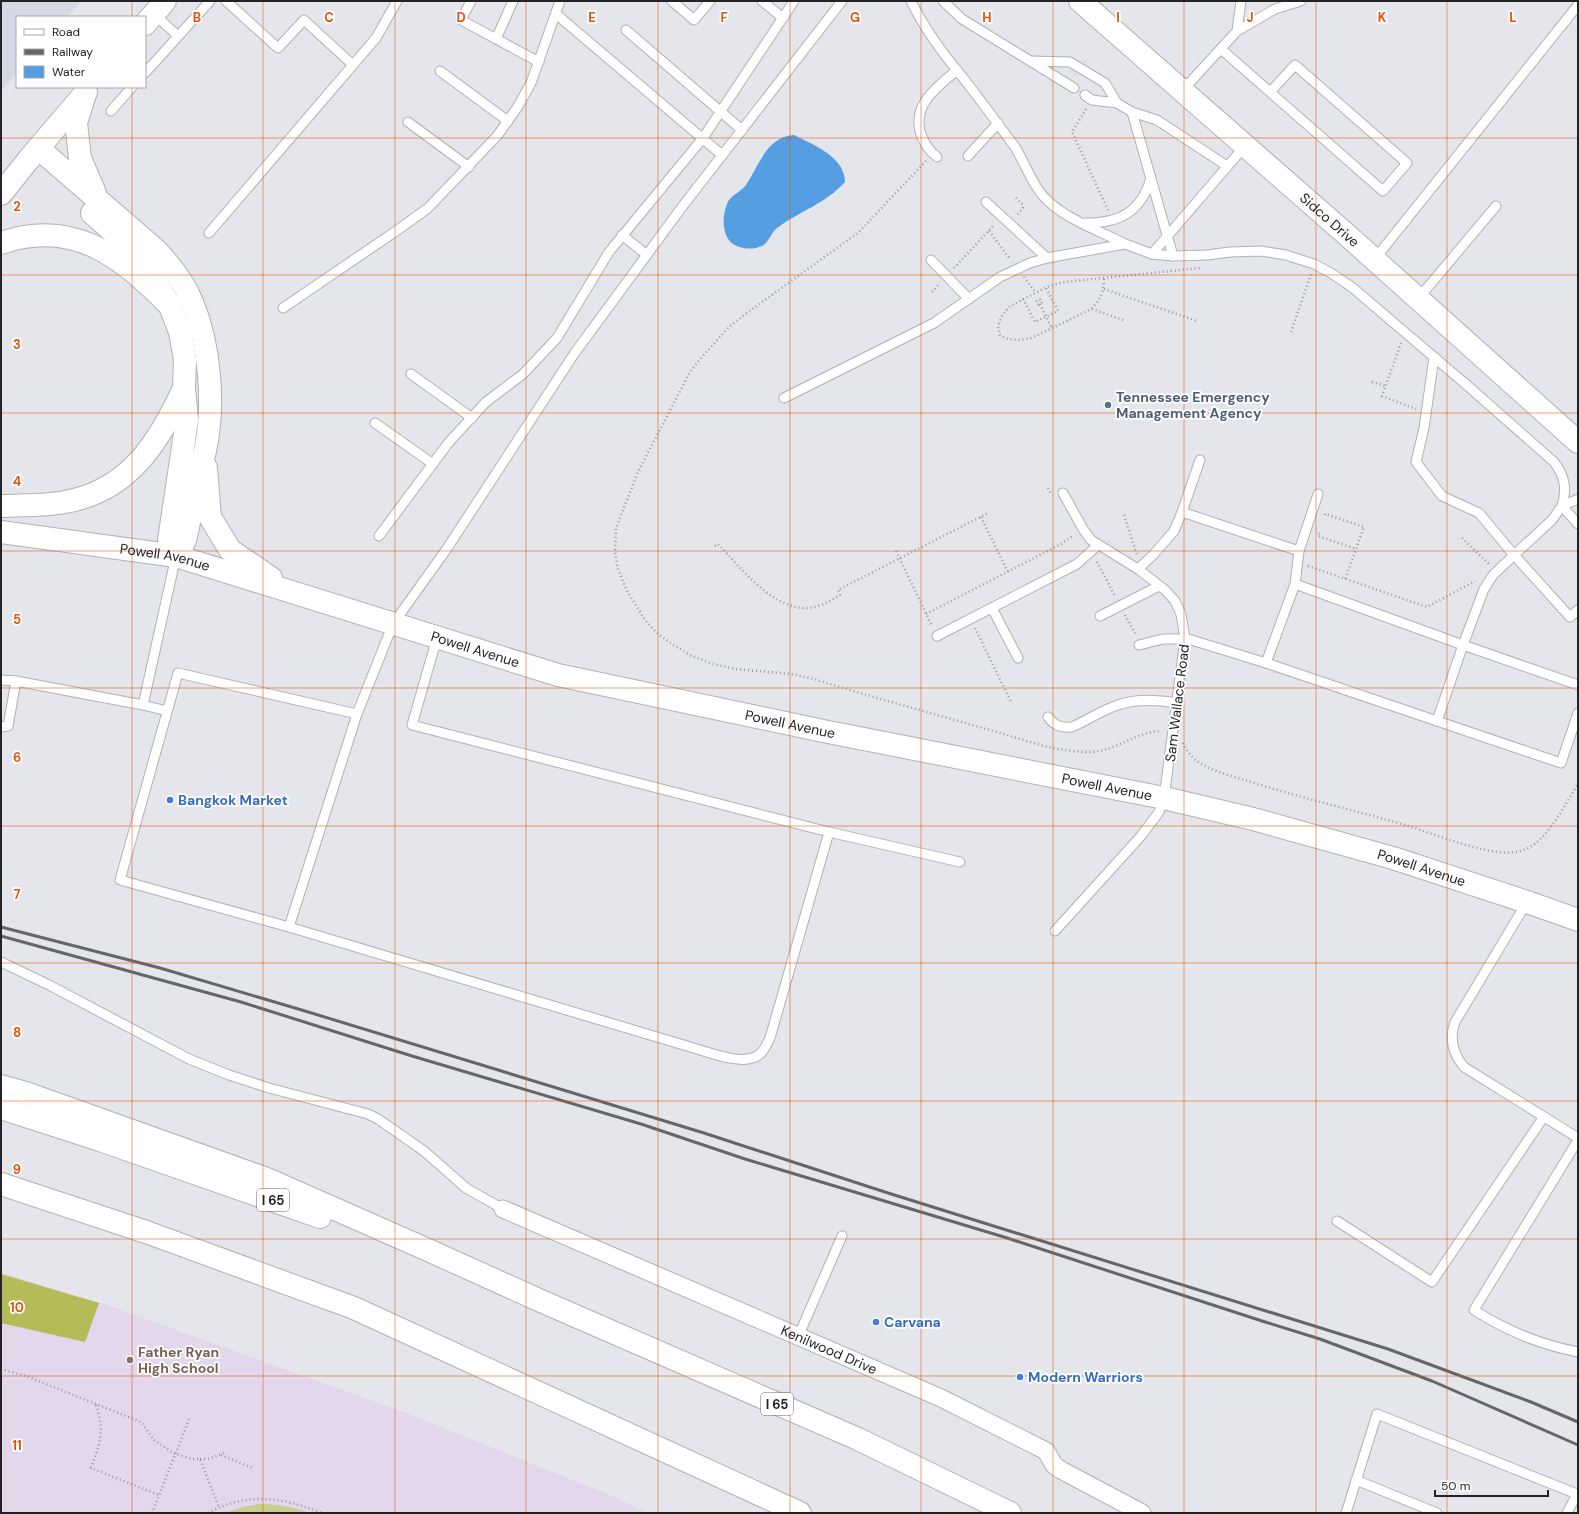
<svg xmlns="http://www.w3.org/2000/svg" width="1579" height="1514" viewBox="0 0 1579 1514" font-family="'DM Sans',sans-serif">
  <style>
    .built { fill: #d7d8e5 }
    .education { fill: #e2d7eb }
    .green { fill: #cacf8e }
    .forest { fill: #b7bb57 }
    .water { fill: #559ee2 }
    .lines { fill: none; stroke-linecap: round; stroke-linejoin: round }
    .service-casing { stroke: #b1b1b6; stroke-width: 11 }
    .minor-casing { stroke: #b1b1b6; stroke-width: 19 }
    .tertiary-casing { stroke: #b1b1b6; stroke-width: 24 }
    .secondary-casing { stroke: #b1b1b6; stroke-width: 24 }
    .motorway-casing { stroke: #b1b1b6; stroke-width: 24 }
    .path { stroke: #999a9e; stroke-width: 2.5; stroke-dasharray: 1 3; stroke-linecap: butt }
    .service { stroke: #fff; stroke-width: 9 }
    .minor { stroke: #fff; stroke-width: 17 }
    .tertiary { stroke: #fff; stroke-width: 22 }
    .secondary { stroke: #fff; stroke-width: 22 }
    .motorway { stroke: #fff; stroke-width: 22 }
    .rail { stroke: #656669; stroke-width: 3 }
    .grid { fill: none; stroke: #de560d; stroke-width: 1; stroke-opacity: 0.55 }
    .service-dot { fill: #5c6f8a; stroke: #fff; stroke-width: 1.5 }
    .shop-dot { fill: #3f7fe0; stroke: #fff; stroke-width: 1.5 }
    .education-dot { fill: #8d6e63; stroke: #fff; stroke-width: 1.5 }
    .labels { text-anchor: middle; dominant-baseline: central; stroke-width: 3.5; stroke-linejoin: round; paint-order: stroke }
    .shield { fill: #fff; stroke: #656566; stroke-width: 1 }
    .shield-label { font-size: 13px; font-weight: bold; fill: #232325 }
    .street-label { font-size: 14px; fill: #232325; stroke: #fff }
    .service-label { font-size: 14px; font-weight: bold; fill: #4e5e75; stroke: #fff; text-anchor: start }
    .shop-label { font-size: 14px; font-weight: bold; fill: #366cbe; stroke: #fff; text-anchor: start }
    .education-label { font-size: 14px; font-weight: bold; fill: #785e54; stroke: #fff; text-anchor: start }
    .grid-label { font-size: 13px; text-anchor: middle; font-weight: bold; fill: #de560d; stroke: #fff; stroke-width: 3.5; stroke-linejoin: round; paint-order: stroke }
  </style>
  <rect width="100%" height="100%" fill="#e5e6eb"/>
  <path class="built" d="M1,1H81L67,17H17V73L1,91Z"/>
  <path class="education" d="M1,1273L107,1305L409,1414L612,1496L648,1513H1Z"/>
  <path class="green" d="M258,1504C276,1504 292,1506 309,1513H225L242,1507Z"/>
  <path class="forest" d="M1,1274L99,1303L85,1342L1,1323Z"/>
  <path class="water" d="M794,135C814,145 845,157 845,182C825,204 800,211 777,228C771,233 769,242 762,246C751,251 733,249 727,237C722,227 723,214 727,204C729,196 741,192 746,185C759,166 766,137 794,135Z"/>
  <g class="lines">
    <g class="service-casing">
      <g id="service">
        <path d="M226,1L278,48L304,20L353,65"/>
        <path d="M471,1L461,20L539,62"/>
        <path d="M672,1L694,20L710,1"/>
        <path d="M762,1L783,18"/>
        <path d="M911,1C925,30 943,54 964,79C981,101 998,124 1015,147C1025,163 1034,189 1048,201C1068,220 1100,231 1125,244"/>
        <path d="M943,1L962,19L1074,88"/>
        <path d="M154,14L178,36"/>
        <path d="M556,14L722,155"/>
        <path d="M626,30L742,130"/>
        <path d="M1237,31L1275,9L1301,1"/>
        <path d="M496,39L513,1"/>
        <path d="M1221,49L1383,191L1407,163L1295,65L1270,92"/>
        <path d="M1031,61L1070,62L1105,83L1117,103"/>
        <path d="M440,71L508,121"/>
        <path d="M145,73L210,1"/>
        <path d="M1182,91L1237,31L1241,1"/>
        <path d="M1085,95L1092,100L1117,103L1132,112L1173,256"/>
        <path d="M111,111L132,87"/>
        <path d="M1132,112L1157,120L1227,166"/>
        <path d="M408,122L469,167"/>
        <path d="M968,156L998,123"/>
        <path d="M937,157C928,150 923,142 920,131C913,104 938,86 957,70"/>
        <path d="M986,202L1047,258"/>
        <path d="M1086,223C1120,223 1141,212 1151,178"/>
        <path d="M209,233L376,38L397,1"/>
        <path d="M622,235L647,255"/>
        <path d="M1152,254L1245,146"/>
        <path d="M931,260L969,299"/>
        <path d="M1374,260L1578,5"/>
        <path d="M1418,299L1496,206"/>
        <path d="M283,308L399,229L428,208L497,136L517,108L531,83L560,1"/>
        <path d="M1434,357L1424,428L1416,462L1442,496L1479,513L1514,555L1552,520L1562,506L1578,499"/>
        <path d="M411,374L472,418"/>
        <path d="M784,398L934,323L1000,277L1030,263L1047,258L1125,244L1152,254L1173,256L1207,255L1230,252L1261,251L1286,255L1314,264L1331,273L1353,288L1469,387L1554,462C1565,476 1567,489 1562,506L1578,524"/>
        <path d="M375,423L433,464"/>
        <path d="M1182,512L1200,460"/>
        <path d="M379,536L449,442L486,402L523,374L557,338L609,252L703,138L794,1"/>
        <path d="M1299,551L1318,494"/>
        <path d="M1138,569L1153,555L1174,531L1182,512L1299,551L1295,584L1463,645L1437,721"/>
        <path d="M992,608L1018,658"/>
        <path d="M1578,610L1570,617L1514,555L1493,575L1484,589L1463,645L1578,685"/>
        <path d="M1100,616L1159,586"/>
        <path d="M937,636L1077,564L1098,545"/>
        <path d="M1185,638L1266,663L1561,763L1578,713"/>
        <path d="M1139,645L1163,639H1185"/>
        <path d="M1266,663L1295,584"/>
        <path d="M1,680L16,681L143,705L176,556"/>
        <path d="M143,705L167,711"/>
        <path d="M357,714L178,673L120,880L289,927L357,714L393,624L446,550L574,354L682,207L842,1"/>
        <path d="M1048,717C1055,726 1061,728 1072,727C1088,720 1102,710 1118,705C1137,698 1158,700 1177,703"/>
        <path d="M1,727L8,726L16,681"/>
        <path d="M829,832L960,862"/>
        <path d="M1527,902L1455,1022C1449,1039 1453,1054 1464,1067L1578,1138"/>
        <path d="M289,927L687,1046C706,1051 744,1068 760,1054C765,1050 767,1043 770,1038L829,832L412,725L437,638"/>
        <path d="M1055,931L1141,836L1159,812L1164,798L1185,639L1181,614L1175,601L1165,590L1138,569L1091,540L1083,529L1063,493"/>
        <path d="M1,962L49,985L189,1059L229,1075L269,1088L368,1114L378,1119L424,1151L466,1188L503,1209"/>
        <path d="M1578,1140L1474,1310C1505,1330 1542,1345 1578,1352"/>
        <path d="M1337,1221L1432,1282L1543,1118"/>
        <path d="M798,1337L842,1236"/>
        <path d="M1356,1480L1437,1513"/>
        <path d="M1346,1513L1377,1414L1577,1494L1567,1513"/>
      </g>
    </g>
    <g class="minor-casing">
      <g id="minor">
        <path id="s1" d="M503,1209L941,1398L1046,1451L1054,1465L1061,1470L1142,1513"/>
      </g>
    </g>
    <g class="tertiary-casing">
      <g id="tertiary">
        <path id="s2" d="M1080,1L1347,235L1578,442"/>
        <path d="M145,24L165,1"/>
        <path d="M29,159L86,92"/>
      </g>
    </g>
    <g class="secondary-casing">
      <g id="secondary">
        <path d="M85,94L76,123L80,158L95,193"/>
        <path d="M38,148L156,250C170,265 184,282 192,302C210,345 215,405 205,451C202,462 198,472 196,483C192,502 190,522 185,540C183,545 179,551 176,556"/>
        <path d="M92,213L110,229L135,254L152,276L170,306L180,332L185,360L184,388L187,420L169,540L176,556"/>
        <path d="M206,468L210,517L230,550L271,578"/>
        <path d="M1,506C22,505 44,506 65,502C129,491 159,442 184,388"/>
        <path id="s3" d="M1,532L176,556L558,675L823,731L1164,798L1253,819L1393,858L1527,902L1578,920"/>
      </g>
    </g>
    <g class="motorway-casing">
      <g id="motorway">
        <path d="M1,194L29,159"/>
        <path d="M1,243C74,218 122,257 170,306"/>
        <path d="M1,1086L26,1093L267,1179L428,1250L541,1301L858,1439L1010,1513"/>
        <path d="M1,1108L97,1139L320,1217"/>
        <path d="M1,1184L149,1233L354,1308L800,1513"/>
      </g>
    </g>
    <g class="path">
      <path d="M1086,109L1072,132L1108,210"/>
      <path d="M926,161L859,232L747,313L729,327L702,357L690,372L638,472L616,528L615,553L618,569L626,589L645,620L657,633L672,644L690,655L710,663L734,669L792,674L814,679C871,697 928,712 986,729C1020,738 1053,752 1089,752C1115,752 1135,732 1161,731"/>
      <path d="M1016,198L1023,205V208L1017,215"/>
      <path d="M989,231L1010,259"/>
      <path d="M954,268L994,225"/>
      <path d="M1024,277L1036,293"/>
      <path d="M1104,279C1104,291 1100,303 1089,310L1032,338L1018,340L1008,339L1000,335L998,326L1002,316L1010,306L1049,286L1064,282L1201,268"/>
      <path d="M1104,289L1197,321"/>
      <path d="M932,292L940,283"/>
      <path d="M1023,299L1035,322L1058,311L1046,288"/>
      <circle cx="1039" cy="302" r="2.5"/>
      <path d="M1040,304L1052,329"/>
      <path d="M1092,309L1126,321"/>
      <path d="M1291,332L1311,274"/>
      <path d="M1401,343L1382,396L1416,409"/>
      <path d="M1372,382L1385,386"/>
      <path d="M1048,488L1051,494"/>
      <path d="M1124,515L1137,555"/>
      <path d="M1325,515V514L1364,527L1345,579"/>
      <path d="M981,517L1008,572"/>
      <path d="M1319,533L1318,536L1356,549"/>
      <path d="M1462,538L1489,564"/>
      <path d="M715,546L718,544C741,568 777,616 815,607C824,605 832,600 840,595L838,590L988,513"/>
      <path d="M896,551L932,626"/>
      <path d="M1097,562L1115,596"/>
      <path d="M1308,566L1427,607L1475,581"/>
      <path d="M926,614L1061,544L1074,535"/>
      <path d="M1125,615L1136,635"/>
      <path d="M975,628L1011,702"/>
      <path d="M1183,743C1187,752 1194,760 1203,765C1218,773 1235,777 1251,782C1298,797 1345,808 1391,821C1422,829 1451,842 1481,849C1495,852 1512,855 1526,849C1546,842 1566,803 1578,784"/>
      <path d="M1,1369L26,1376L141,1422L154,1440L173,1453L192,1459H200L219,1507"/>
      <path d="M96,1405C105,1432 100,1443 91,1468L159,1495"/>
      <path d="M221,1455L253,1468"/>
      <path d="M200,1459H209L224,1453"/>
      <path d="M152,1513L190,1417"/>
      <path d="M208,1513C247,1492 282,1497 322,1513"/>
    </g>
    <use href="#service" class="service"/>
    <use href="#minor" class="minor"/>
    <use href="#tertiary" class="tertiary"/>
    <use href="#secondary" class="secondary"/>
    <use href="#motorway" class="motorway"/>
    <g class="rail">
      <path d="M1,927L160,968L305,1011L704,1133L888,1193L1388,1349L1531,1402L1578,1422"/>
      <path d="M1,936L241,1002L412,1056L641,1124L745,1159L1004,1237L1262,1321L1320,1339L1432,1381L1578,1445"/>
    </g>
  </g>
  <path class="grid" d="M132,1V17M263,1V1513M395,1V1513M526,1V1513M658,1V1513M790,1V1513M921,1V1513M1053,1V1513M1184,1V1513M1316,1V1513M1447,1V1513M132,87V1513M1,138H1578M1,275H1578M1,413H1578M1,551H1578M1,688H1578M1,826H1578M1,963H1578M1,1101H1578M1,1239H1578M1,1376H1578"/>
  <circle class="service-dot" cx="1108" cy="405" r="4"/>
  <g class="shop-dot">
    <circle cx="170" cy="800" r="4"/>
    <circle cx="876" cy="1322" r="4"/>
    <circle cx="1020" cy="1377" r="4"/>
  </g>
  <circle class="education-dot" cx="130" cy="1360" r="4"/>
  <g class="labels">
    <g class="shield">
      <rect x="257" y="1189" width="32" height="22" rx="3"/>
      <rect x="761" y="1393" width="32" height="22" rx="3"/>
    </g>
    <g class="shield-label">
      <text x="273" y="1200">I 65</text>
      <text x="777" y="1404">I 65</text>
    </g>
    <g class="street-label">
      <text stroke="none"><textPath href="#s2" startOffset="332">Sidco Drive</textPath></text>
      <text stroke="none"><textPath href="#s3" startOffset="166">Powell Avenue</textPath></text>
      <text stroke="none"><textPath href="#s3" startOffset="490">Powell Avenue</textPath></text>
      <text transform="translate(1177 703) rotate(-83)">Sam Wallace Road</text>
      <text stroke="none"><textPath href="#s3" startOffset="814">Powell Avenue</textPath></text>
      <text stroke="none"><textPath href="#s3" startOffset="1137">Powell Avenue</textPath></text>
      <text stroke="none"><textPath href="#s3" startOffset="1462">Powell Avenue</textPath></text>
      <text stroke="none"><textPath href="#s1" startOffset="355">Kenilwood Drive</textPath></text>
    </g>
    <g class="service-label">
      <text x="1116" y="397">Tennessee Emergency<tspan x="1116" dy="16">Management Agency</tspan></text>
    </g>
    <g class="shop-label">
      <text x="178" y="800">Bangkok Market</text>
      <text x="884" y="1322">Carvana</text>
      <text x="1028" y="1377">Modern Warriors</text>
    </g>
    <g class="education-label">
      <text x="138" y="1352">Father Ryan<tspan x="138" dy="16">High School</tspan></text>
    </g>
  </g>
  <g class="grid-label">
    <text x="197" y="22">B</text>
    <text x="329" y="22">C</text>
    <text x="461" y="22">D</text>
    <text x="592" y="22">E</text>
    <text x="724" y="22">F</text>
    <text x="855" y="22">G</text>
    <text x="987" y="22">H</text>
    <text x="1118" y="22">I</text>
    <text x="1250" y="22">J</text>
    <text x="1382" y="22">K</text>
    <text x="1513" y="22">L</text>
    <text x="17" y="211">2</text>
    <text x="17" y="349">3</text>
    <text x="17" y="486">4</text>
    <text x="17" y="624">5</text>
    <text x="17" y="762">6</text>
    <text x="17" y="899">7</text>
    <text x="17" y="1037">8</text>
    <text x="17" y="1174">9</text>
    <text x="17" y="1312">10</text>
    <text x="17" y="1450">11</text>
  </g>
  <rect width="1579" height="1514" fill="none" stroke="#232325" stroke-width="4"/>
  <rect x="16" y="16" width="130" height="72" fill="#ffffff" stroke="#a7a7a8"/>
  <rect x="24" y="29" width="20" height="6" fill="#ffffff" stroke="#a7a7a8"/>
  <text x="52" y="36" font-size="12" fill="#232325">Road</text>
  <rect x="24" y="49" width="20" height="6" fill="#656669" stroke="#a7a7a8"/>
  <text x="52" y="56" font-size="12" fill="#232325">Railway</text>
  <rect x="24" y="66" width="20" height="12" fill="#559ee2" stroke="#a7a7a8"/>
  <text x="52" y="76" font-size="12" fill="#232325">Water</text>
  <path d="M1435 1490v6h113v-6" fill="none" stroke="#232325" stroke-width="2"/>
  <text x="1441" y="1490" font-size="12" fill="#232325" stroke="#ffffff" stroke-width="3" paint-order="stroke">50 m</text>
</svg>
